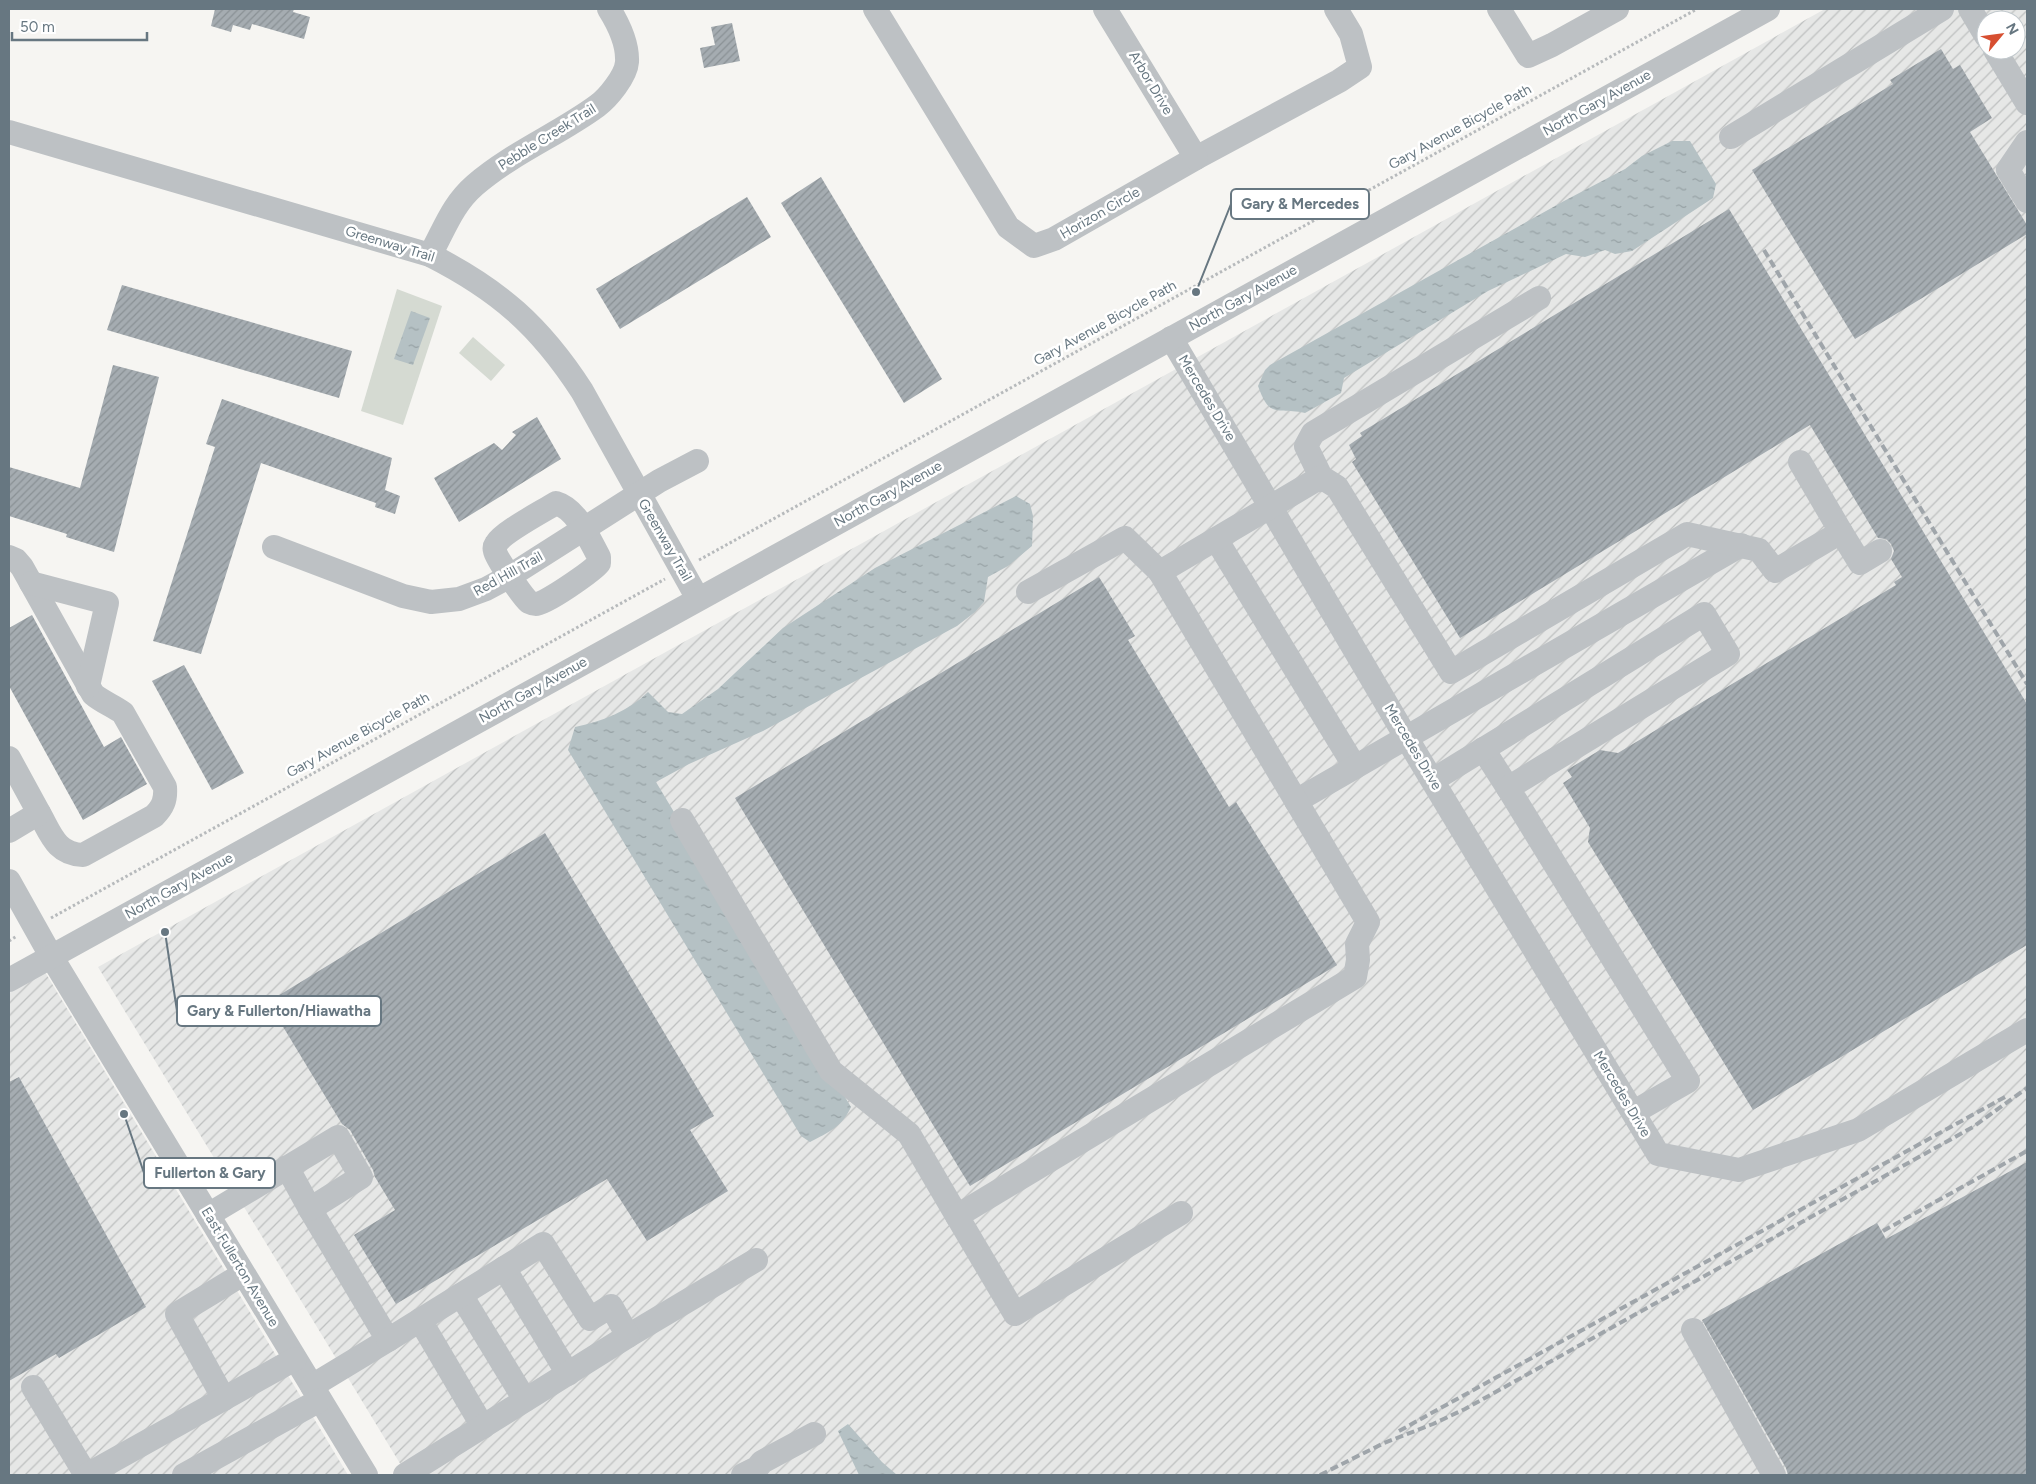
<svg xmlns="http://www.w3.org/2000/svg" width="2036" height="1484" viewBox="0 0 2036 1484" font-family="Figtree,sans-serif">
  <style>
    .industrial { fill: url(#industrial-furrows); fill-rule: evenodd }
    .pitch { fill: #d5dad2 }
    .water { fill: url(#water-ripples) }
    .building { fill: url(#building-hatch) }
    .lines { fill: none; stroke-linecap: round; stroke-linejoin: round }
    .path { stroke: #b7babc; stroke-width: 3; stroke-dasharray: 2.5 2.5; stroke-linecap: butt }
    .minor { stroke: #bdc1c4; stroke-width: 24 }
    .rail { stroke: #9fa5aa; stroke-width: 4; stroke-dasharray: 8 4; stroke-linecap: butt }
    .labels { text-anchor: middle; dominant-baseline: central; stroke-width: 5; stroke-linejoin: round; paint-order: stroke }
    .street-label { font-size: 14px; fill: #677781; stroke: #fff }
    .leader { fill: none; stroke: #677781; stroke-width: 2 }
    .callout-dot { fill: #677781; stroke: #fff; stroke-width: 2 }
    .callout { fill: #fff; stroke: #677781; stroke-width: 2 }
    .callout-label { font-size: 15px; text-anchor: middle; font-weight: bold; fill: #677781 }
  </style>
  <defs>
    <pattern id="industrial-furrows" width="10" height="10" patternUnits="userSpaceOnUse" patternTransform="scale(1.25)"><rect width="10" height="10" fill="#e6e7e6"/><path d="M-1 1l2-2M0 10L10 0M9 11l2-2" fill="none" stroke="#bec0c0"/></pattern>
    <pattern id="water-ripples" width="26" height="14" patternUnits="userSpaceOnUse" patternTransform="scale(1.25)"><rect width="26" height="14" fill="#b5c1c4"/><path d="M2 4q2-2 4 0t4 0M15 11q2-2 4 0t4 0" fill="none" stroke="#97a2a5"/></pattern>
    <pattern id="building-hatch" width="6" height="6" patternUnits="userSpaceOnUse" patternTransform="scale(1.25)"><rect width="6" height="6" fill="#a5acb1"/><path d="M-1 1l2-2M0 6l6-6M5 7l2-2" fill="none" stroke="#8a9195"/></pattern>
  </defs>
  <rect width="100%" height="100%" fill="#f6f5f2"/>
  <g class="industrial">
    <path d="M1825,9H2027V1475H407L98,967ZM1986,20H2016V50H1986Z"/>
    <path d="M45,972L348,1475H9V993Z"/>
  </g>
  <g class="pitch">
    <path d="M397,289L442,306L403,425L361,411Z"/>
    <path d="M473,337L505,365L491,381L459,353Z"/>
  </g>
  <g class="water">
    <path d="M1672,141H1690L1716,184L1713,198L1632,251L1615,254L1605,250L1585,257L1566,254L1488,291L1344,378L1341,393L1305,413C1277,407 1270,420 1258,386L1265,370L1270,365L1564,201L1625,169L1642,156Z"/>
    <path d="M411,311L430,318L413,365L394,359Z"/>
    <path d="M1016,496L1030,504L1033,516L1032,546L1008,566L988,577L984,602L975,612L957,626L763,731L689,764L656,782L851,1107C842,1127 829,1132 810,1142L801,1136L568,750L575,727C601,722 629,711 648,692L668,712L682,714L718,689L783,628L875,568Z"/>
    <path d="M848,1424L882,1462L897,1475H859L838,1431Z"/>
  </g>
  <g class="building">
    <path d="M215,9H294L293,12L310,17L304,39L252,24L250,30L233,25L231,32L211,26Z"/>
    <path d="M732,23L740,61L704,68L700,48L715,45L711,27Z"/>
    <path d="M1941,49L1953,69L1960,65L1992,118L1970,132L2027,225V234L1855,339L1752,170L1893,84L1890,80Z"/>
    <path d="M821,177L942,379L904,403L781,203Z"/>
    <path d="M747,197L771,237L620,329L596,289Z"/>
    <path d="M1729,209L2027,704V945L1753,1110L1588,842L1590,828L1563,783L1572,777L1567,770L1600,750L1618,753L1896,585L1894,582L1902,577L1891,559L1894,551L1891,544L1886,539L1878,538L1810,425L1460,638L1352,462L1356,459L1349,445L1362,436L1360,433Z"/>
    <path d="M122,285L352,351L339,398L107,330Z"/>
    <path d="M113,365L159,377L114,552L66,537L67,534L9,516V467L80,488Z"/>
    <path d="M222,399L392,458L385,490L400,496L395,514L375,507L376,503L261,463L201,654L153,641L215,447L206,444Z"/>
    <path d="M537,417L561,459L459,522L434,478L494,443L502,450L516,435L512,432Z"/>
    <path d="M1099,577L1135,636L1128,640L1229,807L1236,802L1337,965L970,1186L735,798Z"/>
    <path d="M32,615L104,747L121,737L147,784L83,820L9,686V628Z"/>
    <path d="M184,665L244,773L212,790L152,681Z"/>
    <path d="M545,833L714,1116L690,1130L728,1191L647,1241L607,1179L396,1304L354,1235L395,1210L375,1177L373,1170L350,1130L342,1124L268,1002Z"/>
    <path d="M19,1077L146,1307L59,1358L56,1354L9,1381V1082Z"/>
    <path d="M2027,1162V1475H1788L1786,1468L1702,1320L1877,1223L1886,1239Z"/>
  </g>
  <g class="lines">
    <g class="path">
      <path d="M699,560L1697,9"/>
      <path d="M51,918L665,579"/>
      <path d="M9,941L17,936"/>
    </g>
    <g class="minor">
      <path d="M875,9L1008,227L1034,246L1054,239L1196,158L1339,81L1360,67L1351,34L1336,9"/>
      <path d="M1105,9L1196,158"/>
      <path d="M1499,9L1528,56L1552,45L1617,9"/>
      <path d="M1970,9L1986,36"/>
      <path d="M1995,50L2027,103"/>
      <path d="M9,132L430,255C499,290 540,326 582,391L698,599"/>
      <path d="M1731,137L1942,9"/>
      <path d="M2027,142L2008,170L2027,201"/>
      <path d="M430,255C445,228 452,205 475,185C512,153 559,134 597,106C608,98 626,76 627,62C628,43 619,25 609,9"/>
      <path d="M1171,338L1406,737L1658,1154L1739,1170L1858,1130L2027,1030"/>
      <path d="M1800,462L1841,532"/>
      <path d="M1321,477L1306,446L1313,433L1539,298"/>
      <path d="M556,503C577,509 589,539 599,557V563C594,570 544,605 536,604C534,604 531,603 529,602C523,597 496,558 495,551C494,548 494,547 496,544C503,532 542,512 556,503Z"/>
      <path d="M1216,539L1355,767"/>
      <path d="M274,547L403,596L431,602L459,599L486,589L510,576L659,481L697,461"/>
      <path d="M9,557L16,560L22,567L93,694C102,702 114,706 123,713L165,787C166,800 163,807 154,816L83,855C56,854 51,834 39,813"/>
      <path d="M31,583L107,603L88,686"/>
      <path d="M1028,592L1125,538L1160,572"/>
      <path d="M1483,749L1508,788"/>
      <path d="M9,758L39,813L9,831"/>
      <path d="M1433,780L1704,614L1728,654L1508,788L1688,1081L1634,1112"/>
      <path d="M1296,801L1741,545"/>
      <path d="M682,820L831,1071L909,1134L957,1216"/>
      <path d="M9,881L51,956L366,1475"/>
      <path d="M9,980L1768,9"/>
      <path d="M310,1209L388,1340L312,1386"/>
      <path d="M1181,1213L1015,1314L957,1216L1355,977L1358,960L1357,944L1368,922L1160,572L1321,477L1337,487L1451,672L1687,534L1759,550L1775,571L1841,532L1860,563L1880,551"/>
      <path d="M208,1215L338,1137L361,1177L310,1209L287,1167"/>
      <path d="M504,1268L568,1374"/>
      <path d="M461,1295L525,1400"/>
      <path d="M420,1320L483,1427"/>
      <path d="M1693,1330L1774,1475"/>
      <path d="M628,1336L756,1260"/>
      <path d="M388,1340L543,1244L590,1319L611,1306L628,1336L405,1475"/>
      <path d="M33,1387L86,1475"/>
      <path d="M224,1399L177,1314L243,1274"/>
      <path d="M87,1475L295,1359"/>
      <path d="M184,1475L320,1400"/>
      <path d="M743,1475L757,1468L762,1462L814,1434"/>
    </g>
    <g class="rail">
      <path d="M1764,250L2027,684"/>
      <path d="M1883,1231L2027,1151"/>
      <path d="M1399,1431L2005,1097"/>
      <path d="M1320,1475L1384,1443L1433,1424L1465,1409L1973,1127L2027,1088"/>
    </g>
  </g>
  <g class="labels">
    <g class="street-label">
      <text transform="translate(1151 83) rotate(59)">Arbor Drive</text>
      <text transform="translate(1597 103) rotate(-29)">North Gary Avenue</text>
      <text transform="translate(1460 127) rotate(-29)">Gary Avenue Bicycle Path</text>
      <text transform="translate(547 137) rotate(-32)">Pebble Creek Trail</text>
      <text transform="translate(1100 213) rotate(-30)">Horizon Circle</text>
      <text transform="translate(390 244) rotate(17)">Greenway Trail</text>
      <text transform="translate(1243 298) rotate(-29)">North Gary Avenue</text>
      <text transform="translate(1105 323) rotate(-29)">Gary Avenue Bicycle Path</text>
      <text transform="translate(1207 398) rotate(59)">Mercedes Drive</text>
      <text transform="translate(888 494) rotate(-29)">North Gary Avenue</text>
      <text transform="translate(665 540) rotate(60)">Greenway Trail</text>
      <text transform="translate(508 574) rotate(-29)">Red Hill Trail</text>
      <text transform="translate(533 690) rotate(-29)">North Gary Avenue</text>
      <text transform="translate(358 735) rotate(-29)">Gary Avenue Bicycle Path</text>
      <text transform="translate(1413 747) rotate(59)">Mercedes Drive</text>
      <text transform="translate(179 886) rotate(-29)">North Gary Avenue</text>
      <text transform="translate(1622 1094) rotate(59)">Mercedes Drive</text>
      <text transform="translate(240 1267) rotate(59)">East Fullerton Avenue</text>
    </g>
  </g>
  <path class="leader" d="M1196 292L1231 204M165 932L177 1011M124 1114L144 1173"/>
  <g class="callout-dot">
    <circle cx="1196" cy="292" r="5"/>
    <circle cx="165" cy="932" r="5"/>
    <circle cx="124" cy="1114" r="5"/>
  </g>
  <g class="callout">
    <rect x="1231" y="189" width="138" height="30" rx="5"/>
    <rect x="177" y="996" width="204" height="30" rx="5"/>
    <rect x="144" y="1158" width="131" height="30" rx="5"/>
  </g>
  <g class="callout-label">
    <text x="1300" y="209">Gary &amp; Mercedes</text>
    <text x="279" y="1016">Gary &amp; Fullerton/Hiawatha</text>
    <text x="210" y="1178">Fullerton &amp; Gary</text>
  </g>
  <rect width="2036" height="1484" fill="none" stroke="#677781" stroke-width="20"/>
  <g transform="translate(2001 35) rotate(61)"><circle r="24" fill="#ffffff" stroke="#c2c9cd"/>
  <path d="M0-4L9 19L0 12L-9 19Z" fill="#d74f31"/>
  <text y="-8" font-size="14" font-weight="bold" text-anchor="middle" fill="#677781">N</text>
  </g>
  <path d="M12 32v8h135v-8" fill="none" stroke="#677781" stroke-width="2.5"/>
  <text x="20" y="32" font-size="15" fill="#677781" stroke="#ffffff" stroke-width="4" paint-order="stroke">50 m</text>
</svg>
